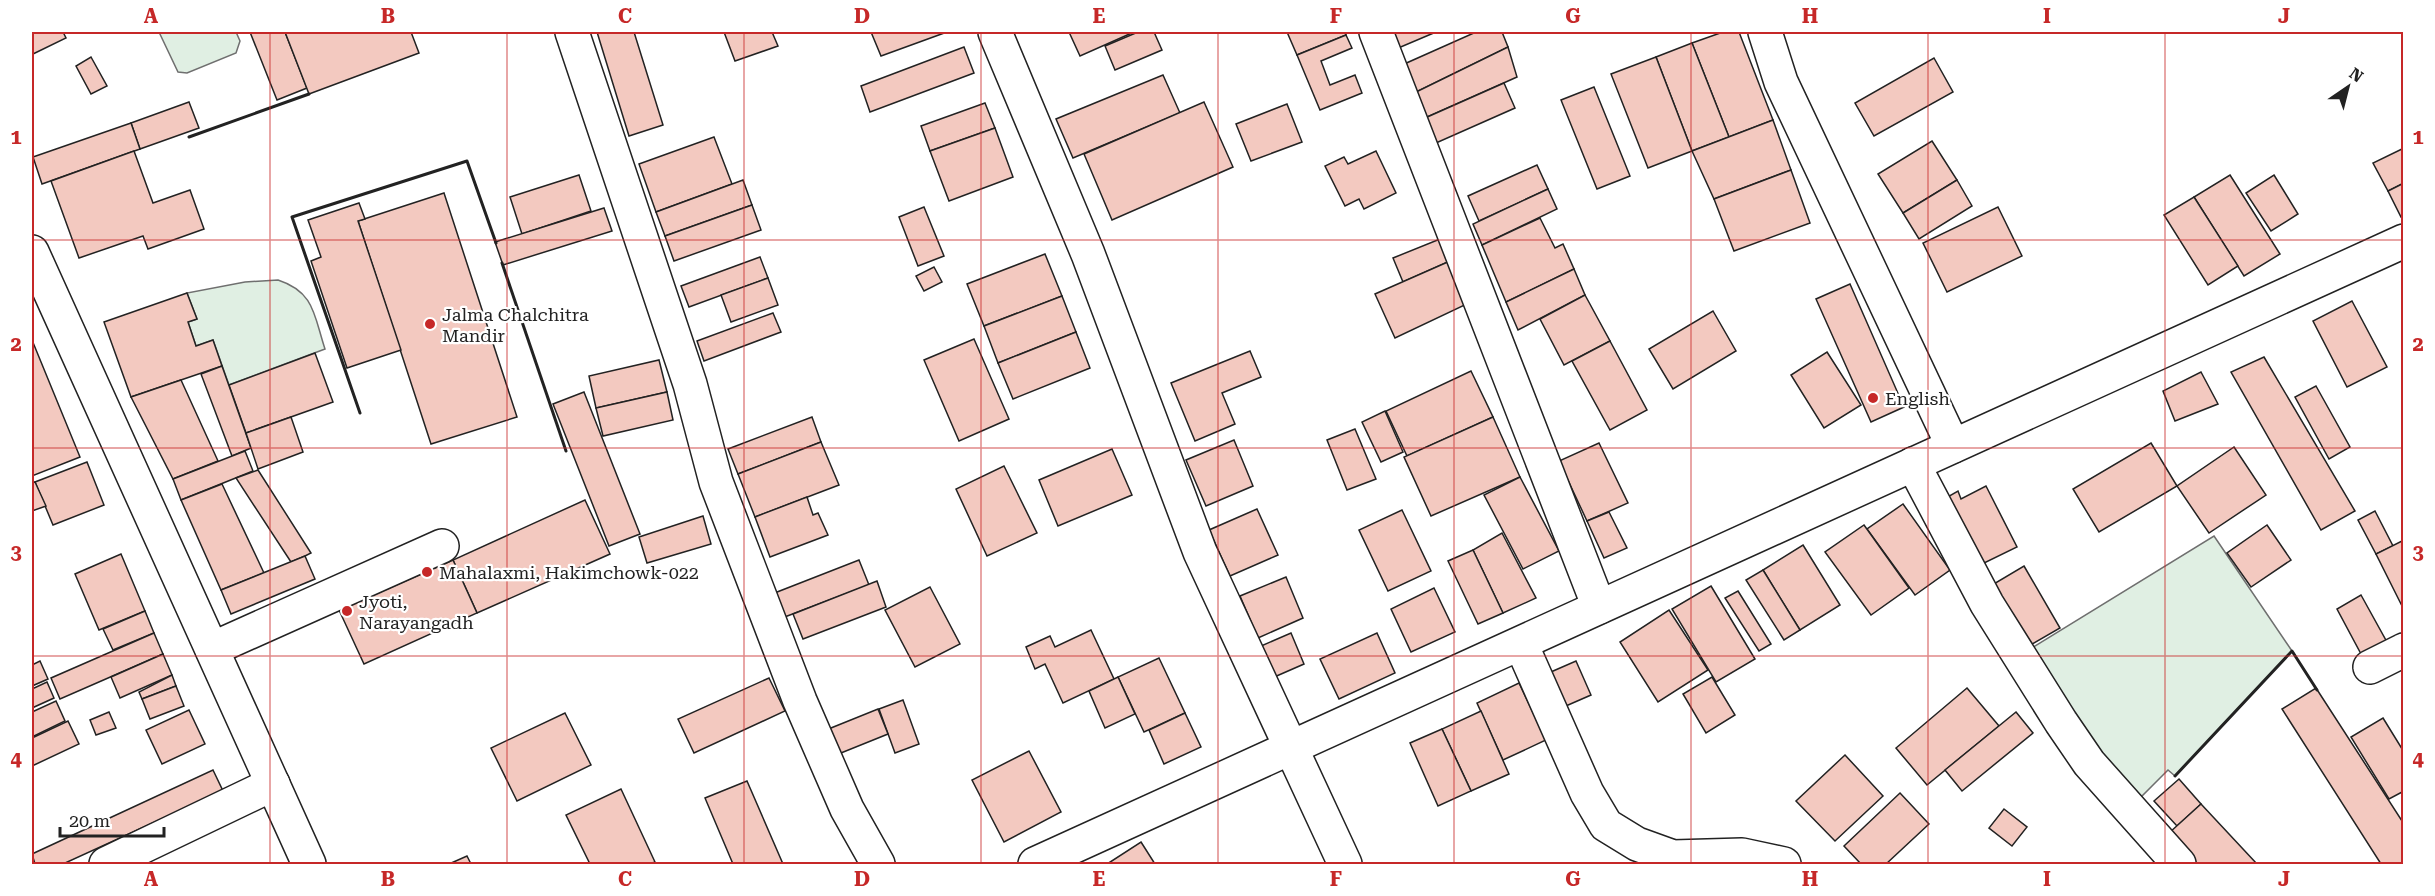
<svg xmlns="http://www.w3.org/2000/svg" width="2435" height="896" viewBox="0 0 2435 896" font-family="'Roboto Serif',serif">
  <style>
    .green { fill: #e0efe3; stroke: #6f6f6f; stroke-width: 1.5 }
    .building { fill: #f3c9c0; stroke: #222; stroke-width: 1.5 }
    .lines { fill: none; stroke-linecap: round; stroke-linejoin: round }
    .minor-casing { stroke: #222; stroke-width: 36 }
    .minor { stroke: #fff; stroke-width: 33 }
    .wall { stroke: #222; stroke-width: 3 }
    .grid { fill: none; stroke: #c62828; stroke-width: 1.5; stroke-opacity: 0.55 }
    .poi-dot { fill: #c62828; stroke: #fff; stroke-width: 2 }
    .labels { text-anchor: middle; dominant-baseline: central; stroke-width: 4.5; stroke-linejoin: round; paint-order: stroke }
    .poi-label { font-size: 18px; fill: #222; stroke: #fff; text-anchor: start }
    .neatline { fill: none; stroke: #c62828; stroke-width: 2 }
    .grid-label { font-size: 20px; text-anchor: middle; font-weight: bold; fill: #c62828 }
  </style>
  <rect width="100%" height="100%" fill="#fff"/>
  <g class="green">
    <path d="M159,32H236L240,41L236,53L187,73L178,72Z"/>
    <path d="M278,280C315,292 314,316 325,349L229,385L213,340L196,346L188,322L197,319L187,293L245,282Z"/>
    <path d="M2214,536L2292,651L2175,776L2168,770L2136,802L2027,651Z"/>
  </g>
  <g class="building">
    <path d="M32,32H63L66,38L33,54Z"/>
    <path d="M250,32H285L307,88L277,100Z"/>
    <path d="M285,32H411L419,53L309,94Z"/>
    <path d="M597,32H634L663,125L629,136Z"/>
    <path d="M724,32H772L778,46L735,61Z"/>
    <path d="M871,32H947L881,56Z"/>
    <path d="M1069,32H1134L1080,56Z"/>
    <path d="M1138,32H1154L1162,50L1115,70L1105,46Z"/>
    <path d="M1287,32H1345L1346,35L1297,55Z"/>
    <path d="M1389,32H1436L1396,49Z"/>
    <path d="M1476,32H1502L1508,47L1414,93L1402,65Z"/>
    <path d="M1723,32H1739L1773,120L1729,137L1692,43Z"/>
    <path d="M1346,35L1352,48L1321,61L1330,85L1355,75L1362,93L1320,110L1297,55Z"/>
    <path d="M1692,43L1729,137L1692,151L1656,57Z"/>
    <path d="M964,47L974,73L870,112L861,86Z"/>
    <path d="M1508,47L1517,77L1425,118L1414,93Z"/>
    <path d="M91,57L107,86L91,94L76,66Z"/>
    <path d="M1656,57L1692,151L1648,168L1611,74Z"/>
    <path d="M1934,58L1953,92L1874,136L1855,103Z"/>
    <path d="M1163,75L1180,113L1073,158L1056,119Z"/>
    <path d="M1504,83L1515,108L1436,143L1425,118Z"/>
    <path d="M1594,87L1630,176L1597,189L1561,100Z"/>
    <path d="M189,102L199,128L140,149L131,123Z"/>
    <path d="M1204,102L1233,167L1112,220L1084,154Z"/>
    <path d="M985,103L995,128L930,151L921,126Z"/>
    <path d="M1287,104L1302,142L1251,161L1236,124Z"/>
    <path d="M1773,120L1791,170L1714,199L1692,151Z"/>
    <path d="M131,123L140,149L42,184L33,157Z"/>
    <path d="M995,128L1013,177L949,201L930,151Z"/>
    <path d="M714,137L732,184L656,212L639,164Z"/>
    <path d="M1932,141L1957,180L1903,213L1878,174Z"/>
    <path d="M2404,148V183L2388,191L2373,163Z"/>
    <path d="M134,151L153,203L190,190L204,229L148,249L143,236L79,258L51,181Z"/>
    <path d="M1376,151L1396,193L1364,209L1359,199L1345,206L1325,166L1344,157L1348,164Z"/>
    <path d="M1537,165L1548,189L1479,221L1468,196Z"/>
    <path d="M1791,170L1810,223L1734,251L1714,199Z"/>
    <path d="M579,175L591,211L522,234L510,197Z"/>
    <path d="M2230,175L2280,254L2244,276L2194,197Z"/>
    <path d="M2274,175L2298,214L2271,231L2246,193Z"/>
    <path d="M743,180L752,205L665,236L656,212Z"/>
    <path d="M1957,180L1972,206L1919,239L1903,213Z"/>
    <path d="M2404,183V216L2401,217L2388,191Z"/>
    <path d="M1548,189L1557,209L1482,245L1473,224Z"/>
    <path d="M444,193L517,417L431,444L358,221Z"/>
    <path d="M2194,197L2238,266L2208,285L2164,215Z"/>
    <path d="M359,203L365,219L358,221L401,350L347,368L311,261L321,257L308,220Z"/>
    <path d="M752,205L761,230L674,261L665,236Z"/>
    <path d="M924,207L944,256L918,266L899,217Z"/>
    <path d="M1998,207L2022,256L1947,292L1923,243Z"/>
    <path d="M604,208L612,231L503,265L495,242Z"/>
    <path d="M1540,218L1555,248L1563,244L1574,269L1506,302L1482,245Z"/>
    <path d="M1440,239L1450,261L1403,282L1393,258Z"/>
    <path d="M1045,254L1062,296L984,326L967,284Z"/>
    <path d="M760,257L768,278L689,307L681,286Z"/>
    <path d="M1450,261L1469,303L1395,338L1375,294Z"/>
    <path d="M934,267L942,282L924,291L916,276Z"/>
    <path d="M1574,269L1585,295L1518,330L1506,302Z"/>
    <path d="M768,278L778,305L731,322L721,295Z"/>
    <path d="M1850,284L1904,407L1871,422L1816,299Z"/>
    <path d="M187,293L197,319L188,322L196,346L213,340L222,366L131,397L104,322Z"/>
    <path d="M1585,295L1610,341L1564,365L1540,319Z"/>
    <path d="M1062,296L1076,332L998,363L984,326Z"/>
    <path d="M2352,301L2387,367L2347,387L2313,321Z"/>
    <path d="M1713,311L1736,351L1673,389L1649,349Z"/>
    <path d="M773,313L781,332L704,361L697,341Z"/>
    <path d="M1076,332L1090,368L1013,399L998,363Z"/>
    <path d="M974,339L1009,419L959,441L924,360Z"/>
    <path d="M32,340L80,457L32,476Z"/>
    <path d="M1610,341L1647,410L1610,430L1572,361Z"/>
    <path d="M1250,351L1261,377L1222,393L1235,424L1195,441L1171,383Z"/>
    <path d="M1827,352L1861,405L1824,428L1791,375Z"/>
    <path d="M315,353L333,402L246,433L229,385Z"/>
    <path d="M2264,357L2355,511L2321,530L2231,372Z"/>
    <path d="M659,360L667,392L596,408L589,376Z"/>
    <path d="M222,366L251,448L232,456L201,374Z"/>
    <path d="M1471,371L1493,417L1407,456L1386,411Z"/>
    <path d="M2201,372L2218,404L2175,421L2163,391Z"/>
    <path d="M181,380L218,461L173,479L131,397Z"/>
    <path d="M2316,386L2350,447L2329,459L2295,397Z"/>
    <path d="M584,392L640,534L609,546L553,404Z"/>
    <path d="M667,392L673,420L603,436L596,408Z"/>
    <path d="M1385,411L1403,452L1381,462L1362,422Z"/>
    <path d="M291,417L303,452L258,469L246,433Z"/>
    <path d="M812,417L821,442L738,474L728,449Z"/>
    <path d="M1493,417L1520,477L1431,516L1404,457Z"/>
    <path d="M1355,429L1376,479L1347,490L1327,440Z"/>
    <path d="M1234,440L1253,486L1206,506L1186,460Z"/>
    <path d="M821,442L839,485L755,517L738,474Z"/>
    <path d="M1599,443L1628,503L1587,521L1559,461Z"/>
    <path d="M2151,443L2177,486L2099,532L2073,489Z"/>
    <path d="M2234,447L2266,495L2209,533L2177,486Z"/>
    <path d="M1112,449L1132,495L1058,526L1039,480Z"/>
    <path d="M245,451L253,471L181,500L173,479Z"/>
    <path d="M87,462L104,505L53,525L35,482Z"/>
    <path d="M1004,466L1037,533L987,556L956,489Z"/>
    <path d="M258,470L311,553L305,556L291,562L236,478Z"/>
    <path d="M1520,477L1559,551L1523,569L1484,495Z"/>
    <path d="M35,482L46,506L32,511V483Z"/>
    <path d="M222,484L264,573L221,590L181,500Z"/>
    <path d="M1986,486L2017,547L1978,566L1944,499L1958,491L1961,499Z"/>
    <path d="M807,497L813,515L818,513L828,535L770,557L755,517Z"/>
    <path d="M585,500L610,554L477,613L453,560Z"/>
    <path d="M1903,504L1950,570L1915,595L1867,529Z"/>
    <path d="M1257,509L1278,555L1230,576L1209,530Z"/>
    <path d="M1402,510L1431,571L1388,591L1359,530Z"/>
    <path d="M2375,511L2393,546L2376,554L2358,520Z"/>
    <path d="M1609,512L1627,548L1604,558L1587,521Z"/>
    <path d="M703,516L711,544L647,563L639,537Z"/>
    <path d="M1864,525L1909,588L1871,615L1825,552Z"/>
    <path d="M2267,525L2291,560L2251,587L2227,553Z"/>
    <path d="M1502,533L1536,598L1503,613L1473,550Z"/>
    <path d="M2404,540V610L2376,554Z"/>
    <path d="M1803,545L1840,605L1800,630L1763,570Z"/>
    <path d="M1473,550L1503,613L1478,624L1448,561Z"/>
    <path d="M121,554L145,611L99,630L75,574Z"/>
    <path d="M305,556L315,579L231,614L221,590Z"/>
    <path d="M453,560L477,613L364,664L339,610Z"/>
    <path d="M859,560L869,585L782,618L772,594Z"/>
    <path d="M2024,566L2060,628L2027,647L1992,585Z"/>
    <path d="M1763,570L1800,630L1784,640L1746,580Z"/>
    <path d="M1286,577L1303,618L1258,638L1240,596Z"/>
    <path d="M877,581L886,607L803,639L793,614Z"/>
    <path d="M1711,586L1755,659L1716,682L1672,609Z"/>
    <path d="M930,587L960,644L915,667L885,610Z"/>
    <path d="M1434,588L1455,632L1411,652L1391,609Z"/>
    <path d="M1738,591L1771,644L1759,651L1725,598Z"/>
    <path d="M2361,595L2393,653L2368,667L2337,609Z"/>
    <path d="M1669,610L1708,670L1658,702L1620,642Z"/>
    <path d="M145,611L154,633L113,650L103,629Z"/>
    <path d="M1091,630L1114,679L1063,703L1045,664L1035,669L1026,647L1050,636L1055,647Z"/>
    <path d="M154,633L163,654L60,699L51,678Z"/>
    <path d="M1291,633L1304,664L1265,681L1252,650Z"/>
    <path d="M1377,633L1395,673L1339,699L1320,659Z"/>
    <path d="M163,654L172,675L120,698L111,677Z"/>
    <path d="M1159,658L1185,713L1144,732L1118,677Z"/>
    <path d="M40,661L48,679L32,686V665Z"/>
    <path d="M1576,661L1591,695L1559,709L1544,675Z"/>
    <path d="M172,675L176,686L142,699L139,692Z"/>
    <path d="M1118,677L1135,714L1105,728L1089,691Z"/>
    <path d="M1712,677L1735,715L1706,733L1683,694Z"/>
    <path d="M769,678L785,711L694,753L678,719Z"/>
    <path d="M47,682L54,698L32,708V689Z"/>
    <path d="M1519,683L1546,740L1503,760L1477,703Z"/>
    <path d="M176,686L184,706L150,719L142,699Z"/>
    <path d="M1967,688L1999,726L1927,785L1896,748Z"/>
    <path d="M2316,688L2404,824V864H2381L2282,709Z"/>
    <path d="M903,700L919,744L895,753L879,709Z"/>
    <path d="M56,701L65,721L32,737V712Z"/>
    <path d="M878,709L888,734L836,755L826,730Z"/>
    <path d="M189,710L205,744L162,764L146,730Z"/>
    <path d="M1481,711L1509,774L1471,791L1442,729Z"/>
    <path d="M109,712L116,728L96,735L90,720Z"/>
    <path d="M2016,712L2033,733L1962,791L1945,770Z"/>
    <path d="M565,713L591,765L517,801L491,748Z"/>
    <path d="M1185,713L1201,747L1164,764L1149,730Z"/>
    <path d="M2383,718L2404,752V791L2389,799L2351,737Z"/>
    <path d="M68,721L79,744L32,766V738Z"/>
    <path d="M1442,729L1471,791L1438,806L1410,743Z"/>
    <path d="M1029,751L1061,812L1004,842L972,780Z"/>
    <path d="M1845,755L1883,796L1835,841L1796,801Z"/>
    <path d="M213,770L223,791L63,864H35L32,854Z"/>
    <path d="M2179,779L2201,804L2177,826L2154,801Z"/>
    <path d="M747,781L783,864H733L705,798Z"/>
    <path d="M621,789L655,862L649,864H590L566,815Z"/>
    <path d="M1900,793L1929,824L1886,864H1861L1844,846Z"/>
    <path d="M2201,804L2257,864H2197L2169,833Z"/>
    <path d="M2004,809L2027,827L2012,846L1989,828Z"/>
    <path d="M1141,842L1155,864H1107Z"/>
    <path d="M467,856L471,864H449Z"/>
  </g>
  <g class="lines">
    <g class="minor-casing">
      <g id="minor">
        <path d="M572,32L690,384L716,482L800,701L847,809L878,864"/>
        <path d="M995,32L1088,254L1200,552L1345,864"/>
        <path d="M1376,32L1599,607"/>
        <path d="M1765,32L1781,82L1953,446"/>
        <path d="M32,252L309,864"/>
        <path d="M1913,464L1987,604L2061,722L2089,763L2179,864"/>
        <path d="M1521,644L1587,793L1606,825L1637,844L1673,857L1742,855L1784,864"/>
        <path d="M212,649L442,546"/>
        <path d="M2370,667L2404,650"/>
        <path d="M106,864L273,784"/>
        <path d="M1035,864L2404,241"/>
      </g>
    </g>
    <use href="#minor" class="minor"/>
    <g class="wall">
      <path d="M189,137L309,94"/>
      <path d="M502,263L566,451"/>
      <path d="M360,413L292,217L467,161L496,243"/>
      <path d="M2175,776L2292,651L2317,690"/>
    </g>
  </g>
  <path class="grid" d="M270,32V864M507,32V864M744,32V864M981,32V864M1218,32V864M1454,32V864M1691,32V864M1928,32V864M2165,32V864M32,240H2404M32,448H2404M32,656H2404"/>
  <g class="poi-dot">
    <circle cx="430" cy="324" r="6"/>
    <circle cx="1873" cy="398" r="6"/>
    <circle cx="427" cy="572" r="6"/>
    <circle cx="347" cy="611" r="6"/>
  </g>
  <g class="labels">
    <g class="poi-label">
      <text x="442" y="314">Jalma Chalchitra<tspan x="442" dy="21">Mandir</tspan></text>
      <text x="1885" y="398">English</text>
      <text x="439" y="572">Mahalaxmi, Hakimchowk-022</text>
      <text x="359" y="601">Jyoti,<tspan x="359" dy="21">Narayangadh</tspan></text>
    </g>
  </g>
  <rect width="2435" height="896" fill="none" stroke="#ffffff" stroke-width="66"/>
  <g transform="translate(2348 87) rotate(35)" stroke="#ffffff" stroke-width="4.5" paint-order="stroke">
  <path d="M0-4.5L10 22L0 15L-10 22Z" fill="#222222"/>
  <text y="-9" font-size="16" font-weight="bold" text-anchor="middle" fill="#222222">N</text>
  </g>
  <path d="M60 827v9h104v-9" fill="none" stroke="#222222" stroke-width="3"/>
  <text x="69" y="827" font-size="18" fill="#222222" stroke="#ffffff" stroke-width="4.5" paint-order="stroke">20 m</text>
  <rect x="33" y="33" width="2369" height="830" class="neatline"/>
  <g class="grid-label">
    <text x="151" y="23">A</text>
    <text x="388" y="23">B</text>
    <text x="625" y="23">C</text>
    <text x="862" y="23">D</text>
    <text x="1099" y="23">E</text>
    <text x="1336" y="23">F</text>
    <text x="1573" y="23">G</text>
    <text x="1810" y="23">H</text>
    <text x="2047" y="23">I</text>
    <text x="2284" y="23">J</text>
    <text x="16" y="144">1</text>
    <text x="2418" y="144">1</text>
    <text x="16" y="351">2</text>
    <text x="2418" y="351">2</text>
    <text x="16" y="559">3</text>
    <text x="2418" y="559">3</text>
    <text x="16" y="766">4</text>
    <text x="2418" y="766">4</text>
    <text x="151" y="886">A</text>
    <text x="388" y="886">B</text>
    <text x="625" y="886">C</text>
    <text x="862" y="886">D</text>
    <text x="1099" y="886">E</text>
    <text x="1336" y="886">F</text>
    <text x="1573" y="886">G</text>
    <text x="1810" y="886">H</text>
    <text x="2047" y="886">I</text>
    <text x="2284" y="886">J</text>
  </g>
</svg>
